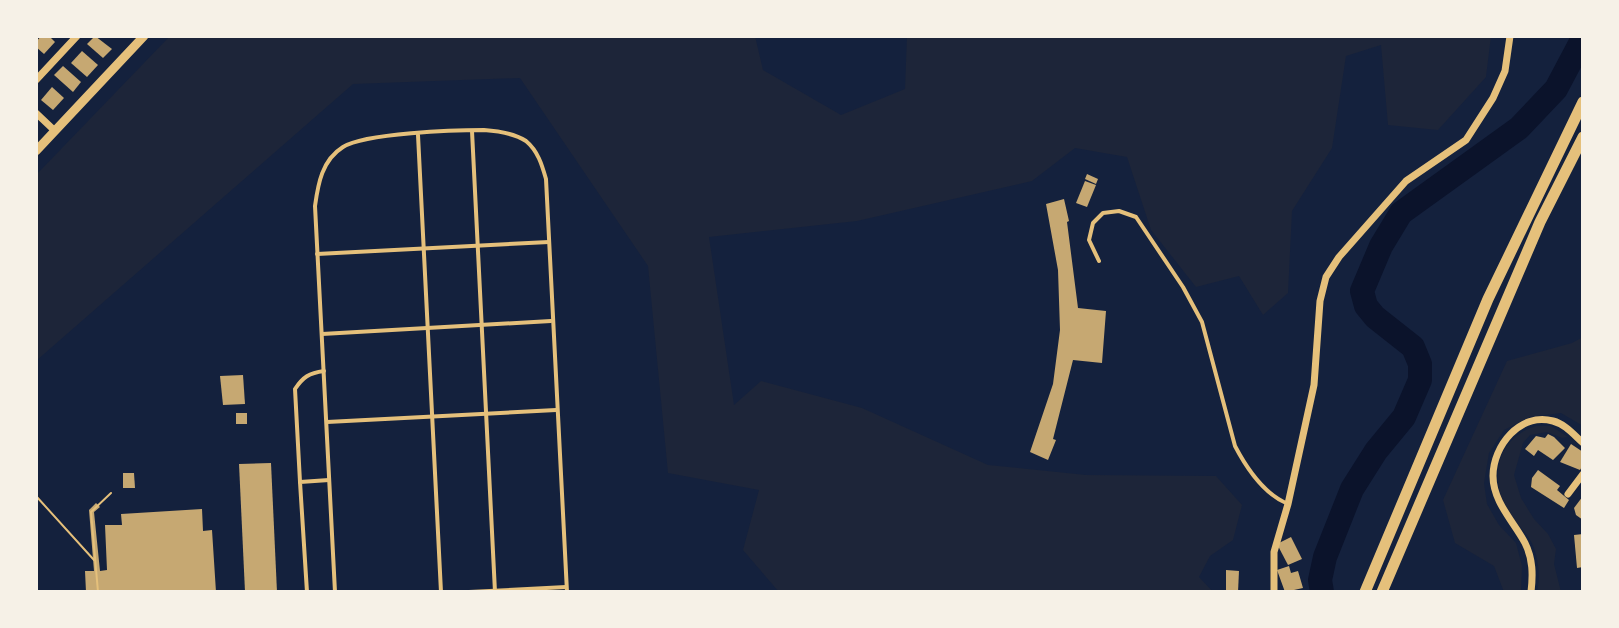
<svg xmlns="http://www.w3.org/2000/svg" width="1619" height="628" viewBox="0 0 1619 628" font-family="'Fira Sans Condensed',sans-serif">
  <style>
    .green { fill: #1d2539 }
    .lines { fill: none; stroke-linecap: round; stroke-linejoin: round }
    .river { stroke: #0b132b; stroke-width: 24 }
    .building { fill: #c6a872 }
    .path { stroke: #e5c07b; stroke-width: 2 }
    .service { stroke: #e5c07b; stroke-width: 4 }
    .minor { stroke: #e5c07b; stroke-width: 7 }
    .tertiary { stroke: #e5c07b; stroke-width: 9 }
    .primary { stroke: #e5c07b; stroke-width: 11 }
  </style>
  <rect width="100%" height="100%" fill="#14213d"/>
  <g class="green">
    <path d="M170,36H755L763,70L841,115L905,89L907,36H1491L1486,77L1438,130L1388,125L1381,45L1346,56L1332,148L1292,211L1288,293L1263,315L1239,276L1196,287L1151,230L1127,157L1075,148L1032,181L857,221L709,237L734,405L761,381L862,408L988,465L1086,475L1216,476L1242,505L1233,540L1210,556L1199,577L1213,592H779L743,550L759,490L668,473L648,266L520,78L353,84L36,361V175Z"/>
    <path d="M1583,337V426L1561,413L1530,417L1504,430L1489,453L1484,483L1487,504L1499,525L1516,543L1522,566L1521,592H1504L1494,566L1455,543L1443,500L1507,361L1572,343Z"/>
    <path d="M1536,426H1551L1568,437L1562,438L1547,432L1530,435L1523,443L1514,475L1521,498L1534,519L1548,534L1556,549L1554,564L1561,592H1537C1540,578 1539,562 1534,548C1529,534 1517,525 1509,513C1488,479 1496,438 1536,426Z"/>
  </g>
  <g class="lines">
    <path class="river" d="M1322,592L1320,580L1325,557L1352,489L1376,451L1404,417L1420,380V364L1413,347L1375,317L1366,306L1362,291L1381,246L1401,213L1519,128L1556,89L1583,38"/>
  </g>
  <g class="building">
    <path d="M41,36H49L55,42L44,54L36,47V42Z"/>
    <path d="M95,36L112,49L103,58L87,44Z"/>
    <path d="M82,51L98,65L87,77L71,63Z"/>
    <path d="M63,66L81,82L73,92L54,75Z"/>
    <path d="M52,87L64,98L53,110L41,100Z"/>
    <path d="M1087,174L1098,179L1096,184L1085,179Z"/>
    <path d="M1085,181L1096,185L1087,207L1076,203Z"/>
    <path d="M1064,199L1069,221L1067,222L1078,308L1106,311L1102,363L1073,360L1053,439L1056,440L1048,460L1030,452L1053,384L1060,330L1058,270L1046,204Z"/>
    <path d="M243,375L245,404L223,405L220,376Z"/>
    <rect x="236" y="413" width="11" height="11"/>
    <path d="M1548,434L1554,437L1565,448L1553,460L1538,450L1534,456L1525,449L1536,436L1545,438Z"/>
    <path d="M1571,444L1583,452V465L1580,470L1560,462Z"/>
    <path d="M271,463L277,592H245L239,464Z"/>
    <path d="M1538,470L1560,486L1557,490L1569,500L1564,508L1531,487L1532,478Z"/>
    <path d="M123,473H134L135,488H123Z"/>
    <path d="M1583,496V520L1576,515L1574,508Z"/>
    <path d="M96,503L100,507L94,512L100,571L107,570L105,525H122L121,514L202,509L203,531L212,530L216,592H86L85,571H94L89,510Z"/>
    <path d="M1583,534V567L1577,568L1574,535Z"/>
    <path d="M1291,537L1302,559L1288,565L1277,544Z"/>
    <path d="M1289,566L1291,573L1298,571L1303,588L1285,592L1277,570Z"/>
    <path d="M1226,570L1239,571L1238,592H1226Z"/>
  </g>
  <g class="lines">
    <g class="path">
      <path d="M36,496L94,560"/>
      <path d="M98,592L91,512L111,493"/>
    </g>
    <g class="service">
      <path d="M472,131L495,592"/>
      <path d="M418,135L441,592"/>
      <path d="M317,254L549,242"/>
      <path d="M1099,261L1089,240L1093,223L1103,213L1119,211L1136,217L1183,287L1202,322L1235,446C1247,469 1264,494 1288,504"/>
      <path d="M322,334L551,321"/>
      <path d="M327,422L556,410"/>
      <path d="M300,482L295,389C303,377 309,373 324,371"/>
      <path d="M307,592L300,482L329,480"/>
      <path d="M335,592L315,206C318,184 322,160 343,147C365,133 456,130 484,130C498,131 514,133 526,141C538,151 542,165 546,179L567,592"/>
      <path d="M469,592L566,587"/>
    </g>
    <g class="minor">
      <path d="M36,80L77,36"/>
      <path d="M36,113L55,131"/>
      <path d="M1568,494L1583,474"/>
      <path d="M1274,592V552L1288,504L1314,385L1320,301L1326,277L1339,257L1406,181L1466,140L1493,98L1505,71L1510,36"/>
      <path d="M1531,592C1533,575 1533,559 1525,543C1514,522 1493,502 1493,476C1493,446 1520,412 1553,421C1565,424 1574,435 1583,443"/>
    </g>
    <path class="tertiary" d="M36,151L144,36"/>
    <g class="primary">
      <path d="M1365,592L1488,299L1583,102"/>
      <path d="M1382,592L1540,222L1583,137"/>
    </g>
  </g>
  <rect width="1619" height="628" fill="none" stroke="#f6f1e7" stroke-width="76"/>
</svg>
